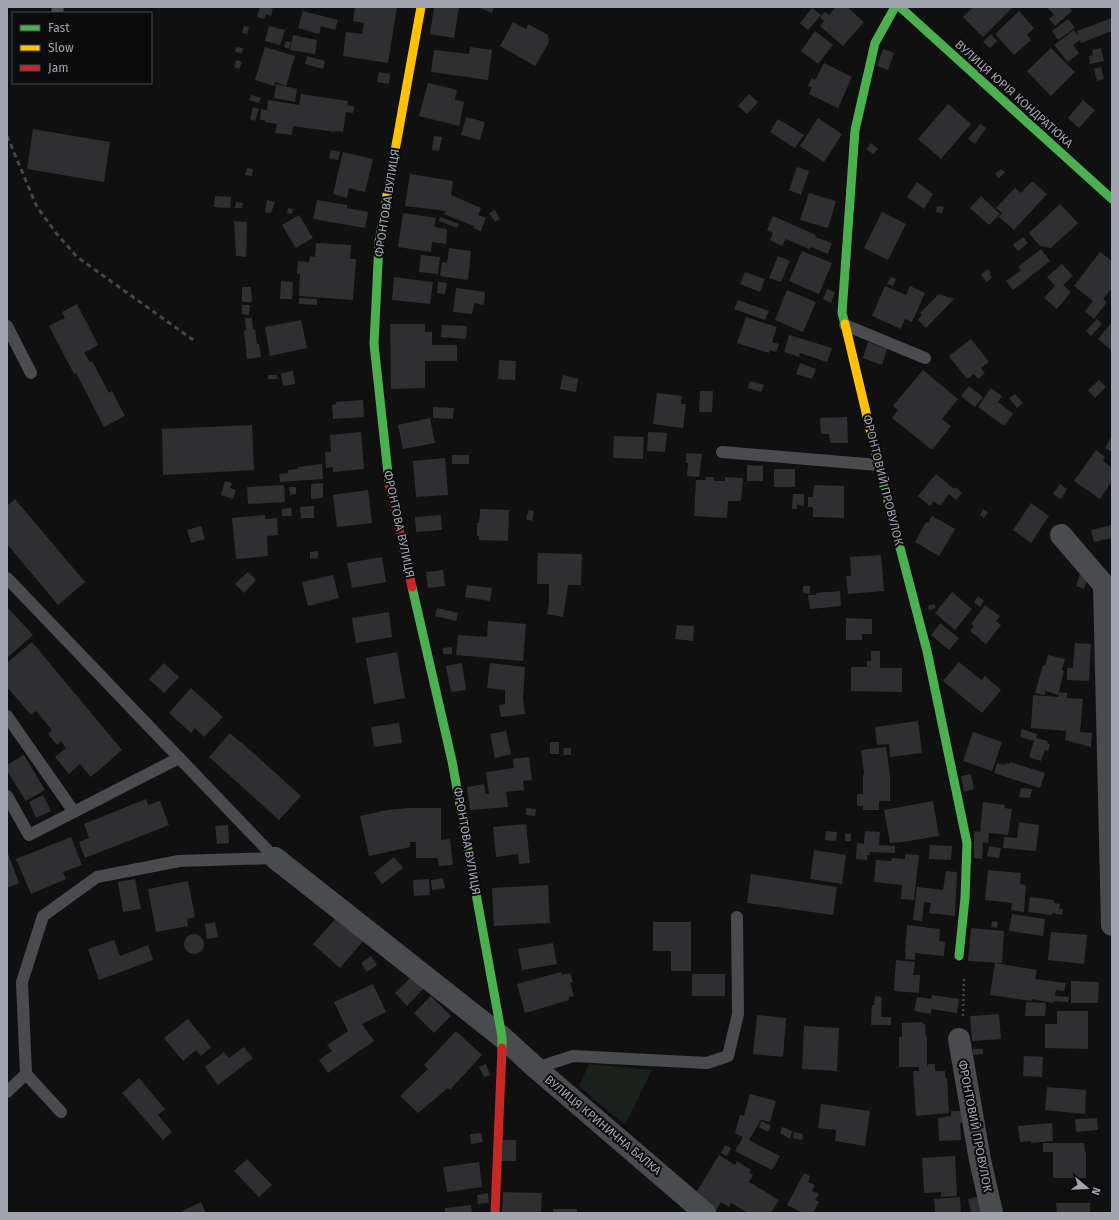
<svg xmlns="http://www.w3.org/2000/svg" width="1119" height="1220" viewBox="0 0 1119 1220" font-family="'Fira Sans',sans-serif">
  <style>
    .green { fill: #1a201c }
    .building { fill: #2f2f31 }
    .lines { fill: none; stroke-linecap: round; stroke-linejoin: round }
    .path { stroke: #46464a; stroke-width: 2.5; stroke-dasharray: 2 3; stroke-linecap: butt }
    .lane { stroke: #4a4b4f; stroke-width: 12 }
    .street { stroke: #4a4b4f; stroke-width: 22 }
    .fast { stroke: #4caf50; stroke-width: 9 }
    .slow { stroke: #ffc107; stroke-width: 9 }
    .jam { stroke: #c62828; stroke-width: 9 }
    .rail { stroke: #464649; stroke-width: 3; stroke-dasharray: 5 4; stroke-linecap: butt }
    .labels { text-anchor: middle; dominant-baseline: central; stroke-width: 4; stroke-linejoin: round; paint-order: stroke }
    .street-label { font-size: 12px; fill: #a2a4b0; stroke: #0b0b0c }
  </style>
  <rect width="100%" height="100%" fill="#101010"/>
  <path class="green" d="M589,1064L652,1070L625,1125L579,1086Z"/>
  <g class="building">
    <path d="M260,7H273L271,16L266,14L264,19L257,17Z"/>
    <path d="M355,7H397L388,63L343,56L346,32L362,34L364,23L353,21Z"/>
    <path d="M434,7H459L454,38L430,34Z"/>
    <path d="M478,7H494L492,13Z"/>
    <path d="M836,7H847L864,22L843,46L820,26L824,21L820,17L825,12L829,15Z"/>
    <path d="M973,7H1013L983,37L963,17Z"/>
    <path d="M1047,7H1069L1072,11L1055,26L1049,19L1054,15Z"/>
    <path d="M812,8L821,15L808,30L800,23Z"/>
    <path d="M303,11L338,20L335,30L321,26L319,34L298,28Z"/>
    <path d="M1019,11L1034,28L1027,35L1031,40L1014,55L995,34Z"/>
    <path d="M1112,18V31L1081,43L1080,40L1073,45L1079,53L1068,62L1054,45L1074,30L1079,37L1077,31Z"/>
    <path d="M1068,19L1075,28L1058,40L1052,31Z"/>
    <path d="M513,22L526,29L528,24L548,35L549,42L535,66L500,46Z"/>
    <path d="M244,26L249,27L247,34L242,33Z"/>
    <path d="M269,26L285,30L280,45L265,41Z"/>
    <path d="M815,31L833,45L818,64L801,51Z"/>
    <path d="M991,34L997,41L990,48L983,42Z"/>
    <path d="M293,35L317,40L315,54L290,50Z"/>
    <path d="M286,41L291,42L289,49L284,47Z"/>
    <path d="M236,47L243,48L242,53L235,52Z"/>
    <path d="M265,47L295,56L286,86L275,82L274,86L255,80Z"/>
    <path d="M470,47L492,50L488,80L431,72L434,50L469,54Z"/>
    <path d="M1051,48L1075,72L1051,96L1027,71Z"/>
    <path d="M1101,48L1104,61L1090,64L1089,56L1093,55L1092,50Z"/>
    <path d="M883,49L894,53L888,70L877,66Z"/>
    <path d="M307,56L325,61L323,69L305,64Z"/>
    <path d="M236,60L242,62L239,69L234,67Z"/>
    <path d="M824,63L852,77L838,108L809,94L812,87L808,86L812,78L815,80Z"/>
    <path d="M1101,67L1104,79L1097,81L1094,69Z"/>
    <path d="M379,72L390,74L389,84L377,82Z"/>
    <path d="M428,83L457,90L455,100L464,102L459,126L419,116Z"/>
    <path d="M276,84L297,89L295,102L274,98Z"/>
    <path d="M301,94L348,101L347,105L354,107L353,113L346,112L343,132L335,131V132L293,126L292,135L275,133L277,124L265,122V120H260L261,109L267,110L268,100L299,105Z"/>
    <path d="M749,94L758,102L747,114L738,106Z"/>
    <path d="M251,95L261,98L259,103L249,100Z"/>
    <path d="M1083,100L1095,110L1079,128L1068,118Z"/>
    <path d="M948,104L971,124L941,159L918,139Z"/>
    <path d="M253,107L259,109L255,121L250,119Z"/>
    <path d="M466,117L485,122L480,140L461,135Z"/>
    <path d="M818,118L842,134L824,162L800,146Z"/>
    <path d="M778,119L804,135L795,148L770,132Z"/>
    <path d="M980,124L986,128L975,144L968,139Z"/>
    <path d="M33,129L110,142L104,182L27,169Z"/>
    <path d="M434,136L442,137L439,151L432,150Z"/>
    <path d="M871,143L878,149L873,154L866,149Z"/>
    <path d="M331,150L340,152L338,160L329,158Z"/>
    <path d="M343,152L373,159L365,192L349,188L347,198L333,194Z"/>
    <path d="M797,167L809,171L801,195L789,190Z"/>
    <path d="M247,168L253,169L252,176L245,175Z"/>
    <path d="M1001,169L1005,172L999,178L995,174Z"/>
    <path d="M410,174L453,181L451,195L481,208L478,215L486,218L481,231L473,228L474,226L444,214L446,211L405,206Z"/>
    <path d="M1032,181L1047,194L1014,230L999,217L1002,213L996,208L1015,188L1021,193Z"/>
    <path d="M917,182L933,194L924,209L907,197Z"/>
    <path d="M809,193L836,201L828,228L800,220Z"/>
    <path d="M215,196L231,197L230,208L214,207Z"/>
    <path d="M981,196L1000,214L989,225L970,208Z"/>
    <path d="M267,200L275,202L271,213L265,212Z"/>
    <path d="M317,200L347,205V208L368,212L365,228L313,219Z"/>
    <path d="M236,202L243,203L242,208H235Z"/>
    <path d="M1060,204L1078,223L1051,248L1040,246L1029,233Z"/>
    <path d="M937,206L944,207L942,213L936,212Z"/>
    <path d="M288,208L293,209L292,214L287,213Z"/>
    <path d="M495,210L500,219L495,222L489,213Z"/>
    <path d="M882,212L906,224L888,260L864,248Z"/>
    <path d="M403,213L436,218L434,227L447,229L446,244L432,242L431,252L398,247Z"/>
    <path d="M299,215L313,238L296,248L282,225Z"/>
    <path d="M773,216L816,235L815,237L832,243L828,254L811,247L809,249L786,239L782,246L770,240L773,233L767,230Z"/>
    <path d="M440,217L459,224L457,228L439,221Z"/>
    <path d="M234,221L247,222L246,257L236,256Z"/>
    <path d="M1023,237L1028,243L1018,251L1013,245Z"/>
    <path d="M316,243L351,245L350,259H356L353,300L299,296L300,274H297L298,261L309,262L310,256L315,257Z"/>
    <path d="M449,248L471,251L468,280L440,276L442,262L447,263Z"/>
    <path d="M1041,249L1050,261L1013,290L1006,281L1021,270L1018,267Z"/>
    <path d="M802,251L832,263L819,294L789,281Z"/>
    <path d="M1100,252L1112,261V288L1103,299L1107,302L1094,319L1085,311L1093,301L1074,286Z"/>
    <path d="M421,255L440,257L438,274L419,272Z"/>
    <path d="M778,256L790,261L781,282L769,278Z"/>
    <path d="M1062,264L1073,276L1063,285L1071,292L1057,309L1044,298L1055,286L1047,277Z"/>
    <path d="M988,269L991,273L989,274L992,277L987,282L981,275Z"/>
    <path d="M745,272L765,279L760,292L740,284Z"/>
    <path d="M394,277L433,282L430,304L392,300Z"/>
    <path d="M891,277L896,279L893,286L887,284Z"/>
    <path d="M281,281L293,282L292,299H280Z"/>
    <path d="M438,282L447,283L445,294L437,293Z"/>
    <path d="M885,286L906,295L910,286L925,293L912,322L905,319L901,329L872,316Z"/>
    <path d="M242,287H251L252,302H242Z"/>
    <path d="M456,288L485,292L484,305L474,303L472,314L453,312Z"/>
    <path d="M827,289L835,292L831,303L823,299Z"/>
    <path d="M787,290L816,302L803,332L775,320Z"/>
    <path d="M939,294L954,299L926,328L918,320L922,315L920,313Z"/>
    <path d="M299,298L317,299V305L299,304Z"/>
    <path d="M738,300L769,311L765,320L734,309Z"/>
    <path d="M77,304L98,345L84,353L90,362L92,361L109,393L112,391L125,416L104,427L76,373L74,374L49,326L65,318L62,312Z"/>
    <path d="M242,305H250L249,315L242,314Z"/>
    <path d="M746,317L777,327L772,342L779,344L776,352L770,350L769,353L737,343Z"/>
    <path d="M245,318H252L253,330L255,329L257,344H259L261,357L247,359L244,331L246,330Z"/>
    <path d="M1097,319L1102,324L1091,336L1086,331Z"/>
    <path d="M301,320L307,348L270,356L265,327Z"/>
    <path d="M1112,322V351L1098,339Z"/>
    <path d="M390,324H425V332H432V345H457V361H425V388L391,389Z"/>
    <path d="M442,325L467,326L466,339L441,337Z"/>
    <path d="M789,335L832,348L827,362L800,353L799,357L784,352Z"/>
    <path d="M971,339L989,362L981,368L985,373L978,379L974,374L967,379L949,356Z"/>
    <path d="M868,342L887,349L882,365L863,358Z"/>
    <path d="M499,360L516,361L515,380L498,379Z"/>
    <path d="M800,363L816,369L812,379L796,374Z"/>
    <path d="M923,370L958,399L942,419L951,426L932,450L892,418L898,410L893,406Z"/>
    <path d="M293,371L295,384L283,386L281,373Z"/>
    <path d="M268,375H277L278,379H268Z"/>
    <path d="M563,375L578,379L576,392L560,389Z"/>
    <path d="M1099,380L1106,387L1095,398L1088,390Z"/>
    <path d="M750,381L764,385L761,392L748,388Z"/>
    <path d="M969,386L983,397L975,407L961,396Z"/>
    <path d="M991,388L1002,396L998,402L1013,414L1004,426L978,407Z"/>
    <path d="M700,391H713L712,412H699Z"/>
    <path d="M657,393L682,396L681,404H686L683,428L653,424Z"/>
    <path d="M1015,394L1023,403L1017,408L1009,398Z"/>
    <path d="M363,400L364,417L333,419L332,405L336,404V402Z"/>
    <path d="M433,407L454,408L453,419L433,418Z"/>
    <path d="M847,417L848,443H830L829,434H821L820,418Z"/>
    <path d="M430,418L435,443L403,449L398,425Z"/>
    <path d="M252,425L254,470L163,475L162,429Z"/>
    <path d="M361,432L364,469L333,472V467L326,468L325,452H331L330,435Z"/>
    <path d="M648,432L667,433L665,452L647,451Z"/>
    <path d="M614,436L644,437L643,459L613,458Z"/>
    <path d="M1112,436V452L1105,448Z"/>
    <path d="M1096,450L1105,457L1103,461L1112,468V481L1100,499L1074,481Z"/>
    <path d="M686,453L702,454L699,477L687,476L688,463H686Z"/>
    <rect x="452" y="455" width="17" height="9"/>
    <path d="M445,458L448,495L416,497L413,461Z"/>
    <path d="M322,464L323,479L280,482L279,474L288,473V470L298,469V467Z"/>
    <path d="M747,465L763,466V481H747Z"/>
    <rect x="774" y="469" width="21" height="18"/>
    <path d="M936,474L954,489L955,487L962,493L956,500L949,494L940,506L934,501L930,506L918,496Z"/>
    <path d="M706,477H714V481H725V477L743,478L741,501H728L727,518L694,516L696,480H706Z"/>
    <path d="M225,481L232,483L230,488L236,490L233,499L221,495Z"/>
    <path d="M323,483V498L311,499V484Z"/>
    <path d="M1060,484L1067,489L1061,499L1053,494Z"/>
    <path d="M284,485L285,502L248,504L247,487Z"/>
    <path d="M814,485L844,486V518L813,517V507H808V497H813Z"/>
    <path d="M289,487H296V494L290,495Z"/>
    <path d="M368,490L372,523L337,527L333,495Z"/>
    <path d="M793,494H804V506L797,505V509H792Z"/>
    <path d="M15,499L85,582L58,605L7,544V506Z"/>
    <path d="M1031,503L1049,516L1031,543L1013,530Z"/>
    <path d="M314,506V518H301L300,507Z"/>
    <path d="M291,508L292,516H282V509Z"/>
    <path d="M480,509L509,510L508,541L479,540V536H477V523H479Z"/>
    <path d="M983,509L988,512L984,518L980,515Z"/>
    <path d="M529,510L534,511L532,521L526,519Z"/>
    <path d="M265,515V519L277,518L278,535L267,536L268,556L236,559L232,518Z"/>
    <path d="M441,515L442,530L416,532L415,517Z"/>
    <path d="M932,516L955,529L939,556L915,542L926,522L928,523Z"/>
    <path d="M1112,525V538L1094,542L1091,530Z"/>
    <path d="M201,526L205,539L191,543L187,530Z"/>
    <path d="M318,551V558L310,559V552Z"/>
    <path d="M538,553L582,554L581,585H568L563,617L547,614L549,604V584H537Z"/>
    <path d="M881,555L884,591L848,594L846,576H851L850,557Z"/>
    <path d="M382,557L386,582L352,588L347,563Z"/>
    <path d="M443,570L445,586L428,588L426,572Z"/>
    <path d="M1081,571L1088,577L1084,589L1076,586Z"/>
    <path d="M248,572L256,580L244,593L235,584Z"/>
    <path d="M333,575L339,598L308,606L302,582Z"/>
    <path d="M467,585L492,588L490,601L465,597Z"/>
    <path d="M803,586H810V594L803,593Z"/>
    <path d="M840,591L841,606L810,609L808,595H816V593Z"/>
    <path d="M952,592L972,609L955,630L935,613Z"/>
    <path d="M978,596L984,601L980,607L974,602Z"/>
    <path d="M934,604L936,608L929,610L928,606Z"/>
    <path d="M985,605L1000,616L996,621L1001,625L986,644L970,631L974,626L971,624Z"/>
    <path d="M7,607L33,635L7,658Z"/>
    <path d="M437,608L458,613L456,621L435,616Z"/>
    <path d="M389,612L392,637L356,643L352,618Z"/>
    <path d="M846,618L872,619V634H862V640H846Z"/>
    <path d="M488,621L526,624L523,661L456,655L458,635L487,637Z"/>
    <path d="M940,623L959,638L949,650L931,635Z"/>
    <path d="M677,625L694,626L693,641L675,639Z"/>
    <path d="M32,642L122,750L91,777L80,764L69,774L55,757L66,748L61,741L57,745L48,734L52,730L36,711L31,715L7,687V663Z"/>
    <path d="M1075,643L1091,644L1089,681L1067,680V668H1073Z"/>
    <path d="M452,647V654H443V648Z"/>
    <path d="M871,651H880V668H902V692L851,691V667H867V661H871Z"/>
    <path d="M397,652L405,698L374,704L366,658Z"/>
    <path d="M1048,655L1065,659L1062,670L1064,671L1058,695L1045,691V695L1035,693L1043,665L1045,666Z"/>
    <path d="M959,662L981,680L985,676L1001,690L982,713L943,681Z"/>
    <path d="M164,663L179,677L164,693L149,679Z"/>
    <path d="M462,663L466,690L451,692L446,666Z"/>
    <path d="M490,663L525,667L523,698L525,714L501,717L499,705L505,704V690L487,688Z"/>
    <path d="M191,688L223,717L204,737L195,728L191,733L169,713Z"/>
    <path d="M1059,692L1067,693V698L1083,699L1080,732L1092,733L1091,747L1065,740L1066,731L1031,728L1033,695L1058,697Z"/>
    <path d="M918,721L922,753L890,757L889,744L877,745L875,727Z"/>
    <path d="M399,723L402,743L374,747L371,727Z"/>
    <path d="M1022,729L1037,734L1036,738L1048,741L1047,743L1050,744L1048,751L1045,750L1041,761L1029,757L1034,741L1020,737Z"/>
    <path d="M506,731L511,754L495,758L490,734Z"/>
    <path d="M973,732L1002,742L992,771L963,761Z"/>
    <path d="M230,733L241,743V742L301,796L279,820L209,757Z"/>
    <rect x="550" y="742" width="9" height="12"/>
    <path d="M886,747L890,774V801H879V810H863V806H857V794H863V775L864,774L861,750Z"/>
    <path d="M564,748H571V755H563Z"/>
    <path d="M24,755L45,790L26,801L7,771V765Z"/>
    <path d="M529,757L532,780L523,781L524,790L506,792L508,807L470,810L467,787L484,784L487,801L486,794H489L486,772L514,768L513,759Z"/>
    <path d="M1010,762L1045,773L1040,788L994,773L997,763L1005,765V763L1009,764Z"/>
    <path d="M971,774L974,789L964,792L961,776Z"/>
    <path d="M1021,788L1032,789L1030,798L1019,797Z"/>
    <path d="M43,795L51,811L36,818L29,802Z"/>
    <path d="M146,799L148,805L160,801L169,825L85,858L79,842L89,838L84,824Z"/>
    <path d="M933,801L939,836L903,842L890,843L884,810Z"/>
    <path d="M983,802L1005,805L1004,808L1012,809L1008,835L989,833L988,843L983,842L982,859L974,858V831L980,832Z"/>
    <path d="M409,808H441V840L450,839L453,865L439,866L438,858H416V842H410V847L369,856L360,816L387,810Z"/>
    <path d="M526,808L536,809L535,816L526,815Z"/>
    <path d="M1019,822L1039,825L1036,851L1003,848L1004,837L1017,838Z"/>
    <path d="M526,824L530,863L519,864L518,854L496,857L493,827Z"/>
    <path d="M228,825L229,843L217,844L215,826Z"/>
    <path d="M826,831L837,832L836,841L825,840Z"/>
    <path d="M865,831L880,832L879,845L895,846V853L870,852V855H867V860L856,859L857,843L864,844Z"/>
    <rect x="845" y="834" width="6" height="7"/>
    <path d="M71,837L82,865L63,872L66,879L31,894L16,859Z"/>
    <path d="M930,845L952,846L951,860L929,859Z"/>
    <path d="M989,846L1001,848L999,858L987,856Z"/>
    <path d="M814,850L846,855L842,884L810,879Z"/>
    <path d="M7,851L19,883L7,888Z"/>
    <path d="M905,854L919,855L914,900L901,899L902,885L874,882L876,860L891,861L892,858L905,859Z"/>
    <path d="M394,857L403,868L382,884L374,873Z"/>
    <path d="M988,870L1021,873L1020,884L1026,885L1024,912L1011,910L1012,903L985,900Z"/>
    <path d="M946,871L957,872L955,916L929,913L931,903L924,902L922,921L913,920L917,887L943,890Z"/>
    <path d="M751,874L837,887L833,915L747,903Z"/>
    <path d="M443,878L445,888L432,890L431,880Z"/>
    <path d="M135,879L141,909L123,912L118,882Z"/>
    <path d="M429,879L430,895L414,896L413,880Z"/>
    <path d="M188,881L195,917L187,919L188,926L156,932L148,889Z"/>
    <path d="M548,885L550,923L494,926L492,888Z"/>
    <path d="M1030,897L1054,900V903L1060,904L1059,909H1063L1062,915L1052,913V915L1028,912Z"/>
    <path d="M1012,914L1045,919L1043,936L1009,931Z"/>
    <path d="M337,917L364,940L340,968L313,944Z"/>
    <path d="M992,921L998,922L997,928L991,927Z"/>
    <path d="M215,922L218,937L207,939L205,924Z"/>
    <path d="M653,922H691V971H671V951H653Z"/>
    <path d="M907,925L940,929L939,941L945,942L944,956L915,953V960L905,959L906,953L905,952Z"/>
    <path d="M971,928L1004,931L1002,963L968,961Z"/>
    <path d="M1051,932L1087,935L1084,964L1048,960Z"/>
    <circle cx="194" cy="944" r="10"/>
    <path d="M114,940L120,956L148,945L153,960L99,980L88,949Z"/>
    <path d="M553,943L557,964L522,970L518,949Z"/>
    <path d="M371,956L377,965L367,972L361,963Z"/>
    <path d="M896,960L915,962L913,975H920L919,993L894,991Z"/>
    <path d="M995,963L1037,970L1035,979L1066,983L1064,991L1056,990L1055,996L1069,997L1068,1002L1054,1001L1053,1003L1032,999V1001L990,995Z"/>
    <path d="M561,972L562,975L570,973L573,982L570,983L574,996L569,997V1000L525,1013L517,984Z"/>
    <rect x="692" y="974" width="33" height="22"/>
    <path d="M412,976L424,988L407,1006L395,993Z"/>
    <path d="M1071,981L1099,982L1098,1003H1071Z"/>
    <path d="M373,984L386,1012L362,1024L374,1041L328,1073L319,1060L332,1051L327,1045L348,1031L334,1002Z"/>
    <path d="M932,995L959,999L957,1013L931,1009V1014L914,1011L917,997L931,999Z"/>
    <path d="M431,996L451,1016L434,1033L414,1013Z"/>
    <path d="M875,996L882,997L881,1017H891V1025H871L872,1005H874Z"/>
    <path d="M1026,1002L1046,1003L1045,1016H1025Z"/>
    <path d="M1057,1011H1088V1049L1045,1048V1024H1057Z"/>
    <path d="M999,1014L1001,1039L972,1041L970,1016Z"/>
    <path d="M757,1015L786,1018L783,1057L753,1054Z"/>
    <path d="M188,1019L211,1047L201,1056L196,1050L183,1061L164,1038Z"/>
    <path d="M922,1022L923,1024H925L926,1037H927V1067L928,1064H935V1071H945V1078H947L949,1113L916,1116L913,1071H919V1067H899V1037H902V1023Z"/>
    <path d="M804,1026L839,1028L837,1071L802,1069Z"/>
    <path d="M456,1031L482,1055L450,1090L448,1088L418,1113L400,1096L428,1069L424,1065Z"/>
    <path d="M244,1047L253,1058L218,1085L205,1067L224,1052L229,1058Z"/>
    <path d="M973,1049H983V1054L973,1055Z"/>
    <path d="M1024,1056L1043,1057L1042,1077L1023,1076Z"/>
    <path d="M486,1064L490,1075L484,1077L479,1067Z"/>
    <path d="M139,1078L165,1109L158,1115L172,1132L163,1140L122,1093Z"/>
    <path d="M1047,1087L1086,1090L1085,1114L1045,1110Z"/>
    <path d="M750,1094L776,1101L770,1122L761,1120L749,1140L780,1156L772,1170L735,1151L743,1137L735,1133L740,1115L744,1116Z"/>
    <path d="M821,1104L870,1111L865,1146L835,1141L836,1130L818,1128Z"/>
    <path d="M951,1111H962V1123H960L961,1140L939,1141L938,1118L951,1116Z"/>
    <path d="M1097,1118L1098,1130L1076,1132L1075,1119Z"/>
    <path d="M762,1121L771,1126L768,1132L759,1127Z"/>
    <path d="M1052,1123L1053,1141L1031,1143V1141L1020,1142L1018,1126Z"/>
    <path d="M782,1127L792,1131L790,1139L780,1133Z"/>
    <path d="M794,1132L803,1134L802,1140L793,1138Z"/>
    <path d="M481,1133L483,1142L471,1144L470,1134Z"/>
    <rect x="501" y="1140" width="15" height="21"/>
    <path d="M1043,1143H1084L1085,1152H1086V1178H1053V1152H1043Z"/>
    <path d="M725,1145L731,1148L727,1156L721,1153Z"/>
    <path d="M719,1155L735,1165L737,1161L751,1170L749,1173L753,1175L749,1182L779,1200L771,1213H746V1212L731,1203L729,1207L721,1202L716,1211L695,1194Z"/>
    <path d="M955,1156L957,1196L941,1197V1192L924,1193L922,1158Z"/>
    <path d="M247,1159L272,1185L259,1197L234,1171Z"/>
    <path d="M479,1162L482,1187L447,1192L443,1167Z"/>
    <path d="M804,1173L810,1176L808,1182L815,1185L812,1191L819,1194L815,1200L819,1202L813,1213H803L787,1205Z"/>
    <path d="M503,1192L542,1193L541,1213H502Z"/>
    <path d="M488,1193L489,1203L478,1204L477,1195Z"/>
    <path d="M960,1197L961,1213H935L934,1199Z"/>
    <path d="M978,1197L981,1213H971L968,1199Z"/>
    <path d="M201,1202L206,1213H179Z"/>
    <path d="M1056,1203H1090V1213H1057Z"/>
    <path d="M471,1205L472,1213H445V1208Z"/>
    <rect x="553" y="1209" width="24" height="4"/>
  </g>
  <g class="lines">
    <path class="path" d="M963,1016L964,977"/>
    <g class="lane">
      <path d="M57,13L58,7"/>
      <path d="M845,325L925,358"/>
      <path d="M7,326L31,373"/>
      <path d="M722,452L878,465"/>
      <path d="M7,578L275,858"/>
      <path d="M7,716L74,812"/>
      <path d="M7,796L29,835L179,758"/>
      <path d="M536,1068L573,1056L707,1063L728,1056L738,1014L737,917"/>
      <path d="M26,1074L61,1112"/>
      <path d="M7,1092L26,1074L22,982L43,916L97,877L179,861L275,858"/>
    </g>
    <g class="street">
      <path d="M1061,535L1104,585L1112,925"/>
      <path d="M275,858L502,1037L536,1068L705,1213"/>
      <path d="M959,1039L980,1160L992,1213"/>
    </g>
    <g class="fast">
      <path d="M900,7L1112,199"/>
      <path d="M387,195L379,242L374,344L389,483"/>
      <path d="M845,324L842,313L855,130L875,43L895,7"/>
      <path d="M879,467L927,651L967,843L965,898L959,956"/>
      <path d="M412,587L452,761L502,1037V1048"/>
    </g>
    <g class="slow">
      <path d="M387,195L421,7"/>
      <path d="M845,324L879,467"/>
    </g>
    <g class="jam">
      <path d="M389,483L412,587"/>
      <path d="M495,1213L502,1048"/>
    </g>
    <path class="rail" d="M7,136L37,207L56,233L77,257L196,342"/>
  </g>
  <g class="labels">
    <g class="street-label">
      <text transform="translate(1014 94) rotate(42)">ВУЛИЦЯ ЮРІЯ КОНДРАТЮКА</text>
      <text transform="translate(387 203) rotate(-81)">ФРОНТОВА ВУЛИЦЯ</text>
      <text transform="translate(883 480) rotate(76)">ФРОНТОВИЙ ПРОВУЛОК</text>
      <text transform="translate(399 524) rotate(78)">ФРОНТОВА ВУЛИЦЯ</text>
      <text transform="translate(467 841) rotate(80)">ФРОНТОВА ВУЛИЦЯ</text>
      <text transform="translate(603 1125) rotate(40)">ВУЛИЦЯ КРИНИЧНА БАЛКА</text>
      <text transform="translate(975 1126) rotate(79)">ФРОНТОВИЙ ПРОВУЛОК</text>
    </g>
  </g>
  <rect width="1119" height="1220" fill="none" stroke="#a2a4b0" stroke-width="16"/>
  <rect x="12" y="12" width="140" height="72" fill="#0b0b0c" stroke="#47484e"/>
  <rect x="20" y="25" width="20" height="6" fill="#4caf50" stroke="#47484e"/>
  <text x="48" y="32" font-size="12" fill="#a2a4b0">Fast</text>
  <rect x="20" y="45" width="20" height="6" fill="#ffc107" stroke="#47484e"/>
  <text x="48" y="52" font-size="12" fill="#a2a4b0">Slow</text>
  <rect x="20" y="65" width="20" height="6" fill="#c62828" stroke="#47484e"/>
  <text x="48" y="72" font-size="12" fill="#a2a4b0">Jam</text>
  <g transform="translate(1087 1188) rotate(109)" stroke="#0b0b0c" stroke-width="3" paint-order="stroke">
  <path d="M0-3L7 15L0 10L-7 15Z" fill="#a2a4b0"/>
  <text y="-6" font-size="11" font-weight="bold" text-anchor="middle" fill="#a2a4b0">N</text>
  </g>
</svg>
